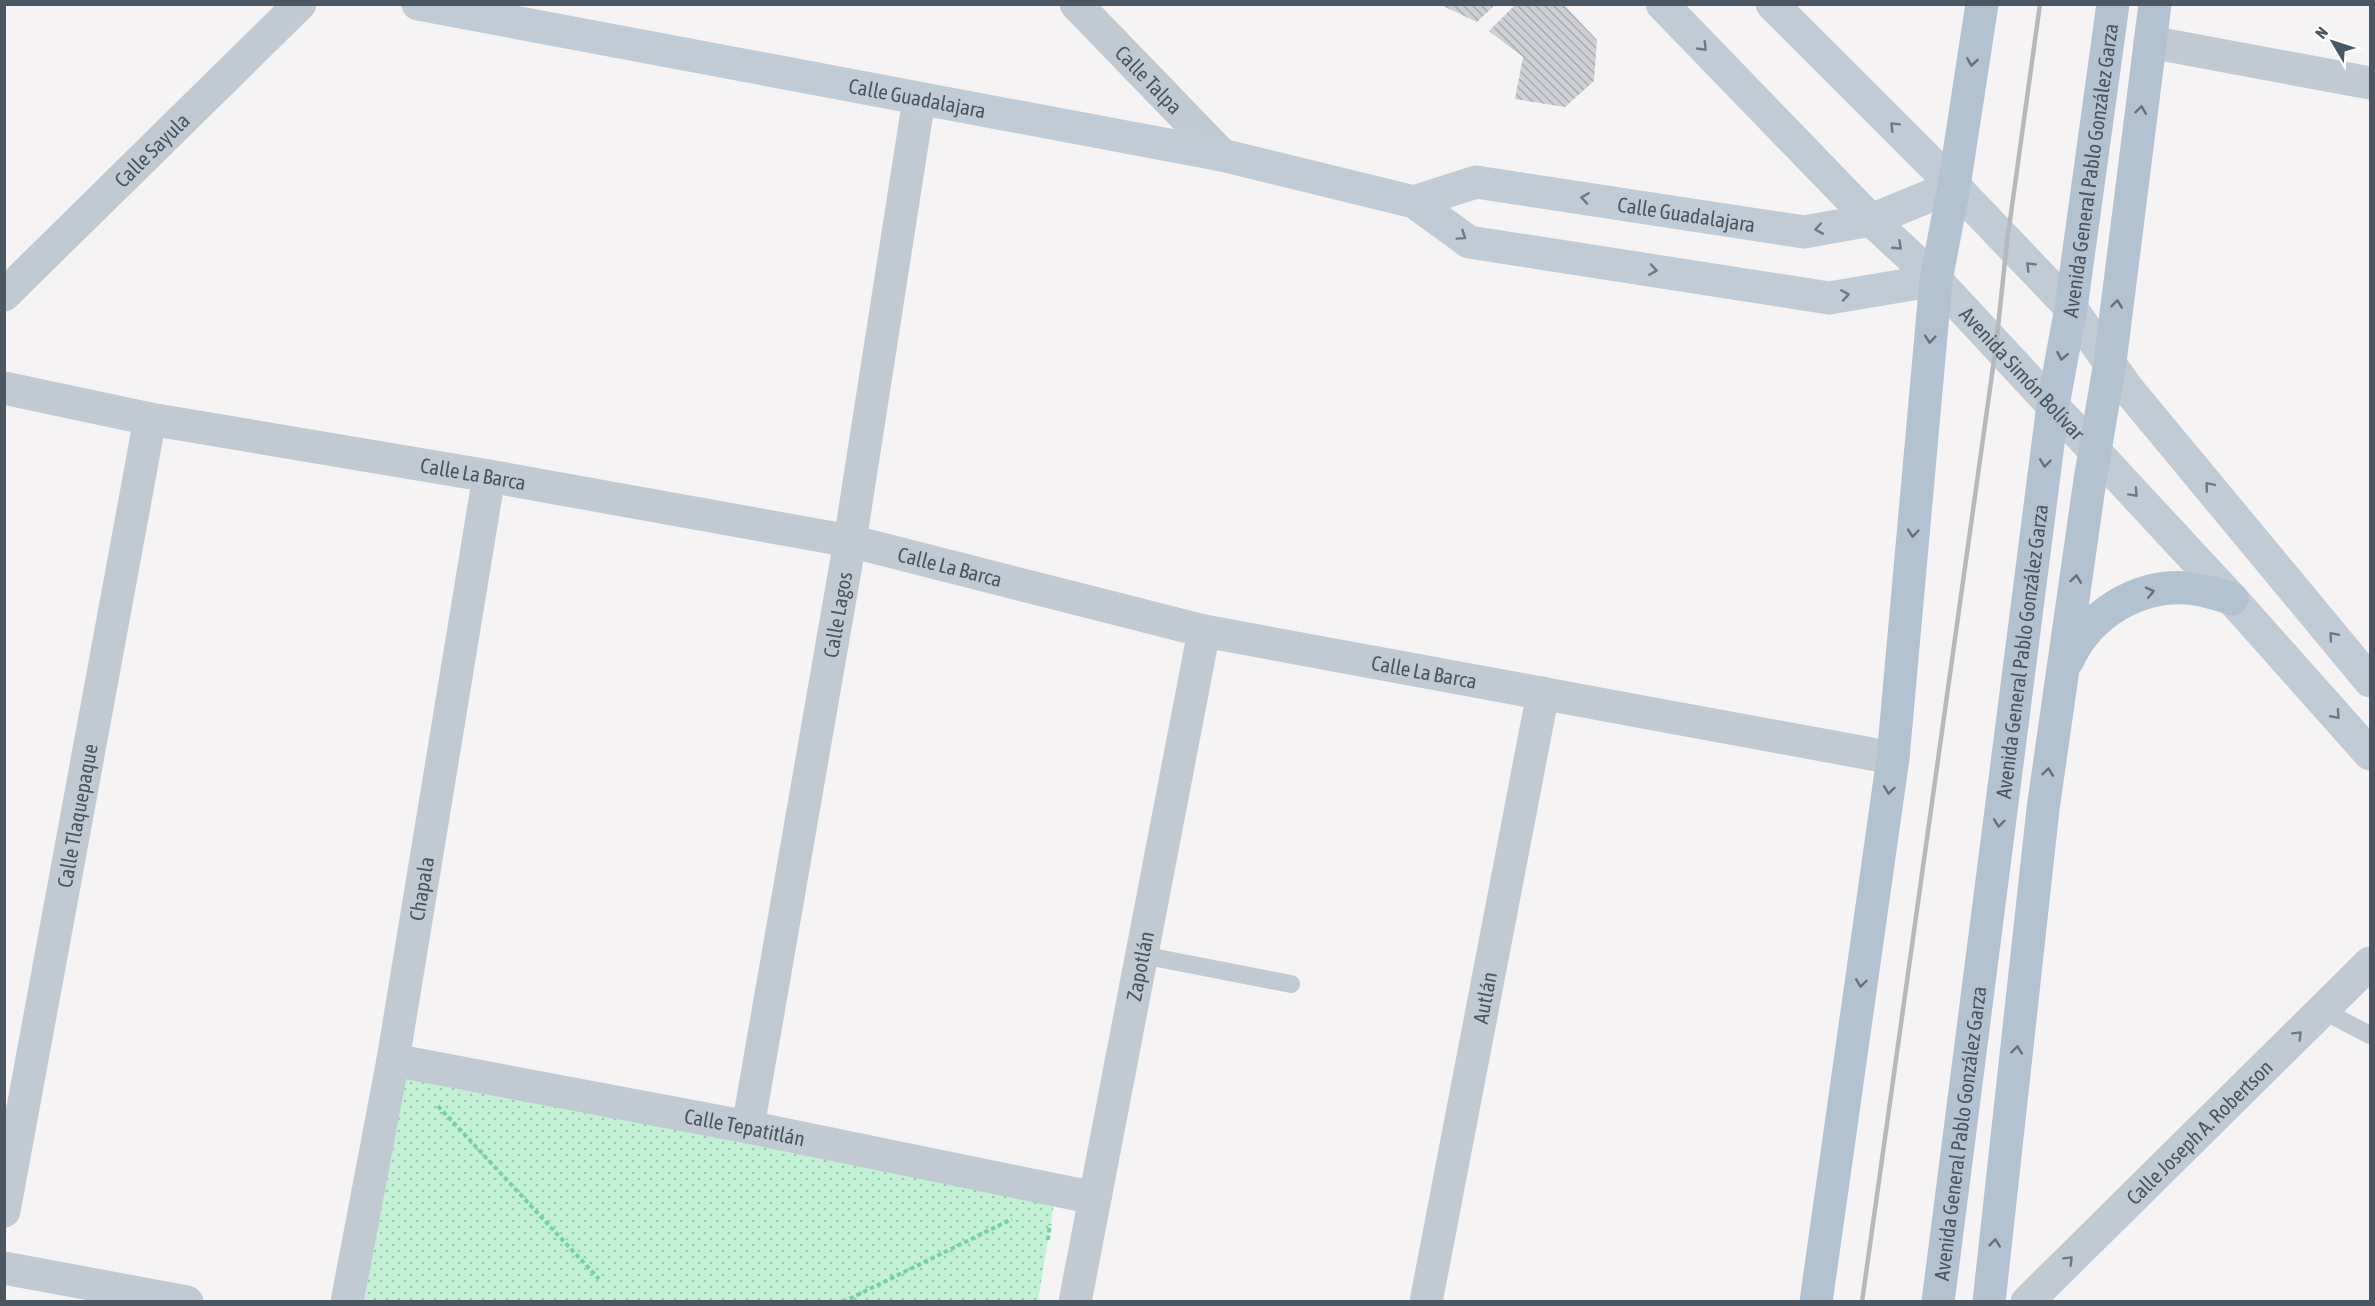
<svg xmlns="http://www.w3.org/2000/svg" width="2375" height="1306" viewBox="0 0 2375 1306" font-family="'Asap Condensed',sans-serif">
  <style>
    .grass { fill: url(#grass-dots) }
    .building { fill: url(#building-back-hatch) }
    .lines { fill: none; stroke-linecap: round; stroke-linejoin: round }
    .path { stroke: #7ad0a6; stroke-width: 4; stroke-dasharray: 4.5 3; stroke-linecap: butt }
    .lane { stroke: #c1cad2; stroke-width: 18 }
    .street { stroke: #c1cad2; stroke-width: 33 }
    .secondary { stroke: #c1cbd6; stroke-width: 33 }
    .primary { stroke: #b3c2d1; stroke-width: 33 }
    .rail { stroke: #b5b8bd; stroke-width: 4.5 }
    .oneway { stroke: #6e7984 }
    .oneway2 { stroke: #64717d }
    .oneway3 { stroke: #6e7983 }
    .labels { text-anchor: middle; dominant-baseline: central; stroke-width: 6; stroke-linejoin: round; paint-order: stroke }
    .street-label { font-size: 21px; fill: #4a5661; stroke: #fff }
  </style>
  <defs>
    <pattern id="grass-dots" width="8" height="8" patternUnits="userSpaceOnUse" patternTransform="scale(1.5)"><rect width="8" height="8" fill="#c3f1d5"/><path d="M2 2h.1M6 6h.1" fill="none" stroke="#a0c6b0" stroke-width="1.8" stroke-linecap="round"/></pattern>
    <pattern id="building-back-hatch" width="6" height="6" patternUnits="userSpaceOnUse" patternTransform="scale(1.5)"><rect width="6" height="6" fill="#cdcfd5"/><path d="M-1 5l2 2M0 0l6 6M5-1l2 2" fill="none" stroke="#a8abb0"/></pattern>
  </defs>
  <rect width="100%" height="100%" fill="#f5f3f3"/>
  <path class="grass" d="M405,1071L1055,1198L1038,1301L364,1302Z"/>
  <g class="building">
    <path d="M1439,4H1496L1477,22Z"/>
    <path d="M1516,4H1563L1597,40L1594,81L1565,107L1515,99L1523,57L1489,31Z"/>
  </g>
  <g class="lines">
    <g class="path">
      <path d="M438,1106L599,1279"/>
      <path d="M1048,1240L1050,1224"/>
      <path d="M843,1302L1012,1219"/>
    </g>
    <g class="lane">
      <path d="M1142,955L1291,984"/>
      <path d="M2322,1010L2370,1035"/>
    </g>
    <g class="street">
      <path id="s1" d="M1076,4L1222,155"/>
      <path d="M2150,42L2370,83"/>
      <path id="s2" d="M4,295L300,4"/>
      <path id="s3" d="M4,388L150,419L489,476L850,541L1204,631L1893,758"/>
      <path id="s4" d="M393,1060L748,1127L1095,1198"/>
      <path id="s5" d="M748,1127L850,541L919,99"/>
      <path id="s6" d="M4,1211L150,419"/>
      <path d="M4,1268L187,1302"/>
      <path id="s7" d="M347,1302L393,1060L489,476"/>
      <path id="s8" d="M1075,1302L1204,631"/>
      <path id="s9" d="M1426,1302L1543,693"/>
      <path id="s10" d="M2027,1302L2370,963"/>
    </g>
    <g class="secondary">
      <path id="s11" d="M418,4L1222,155L1414,202L1469,242L1829,298L1936,280"/>
      <path id="s12" d="M1662,4L1871,220L1936,280L2232,599L2370,754"/>
      <path d="M1772,4L1954,186L2071,308L2127,388L2370,681"/>
      <path id="s13" d="M1414,202L1476,182L1804,232L1871,220L1954,186"/>
    </g>
    <g class="primary">
      <path d="M2068,660C2088,615 2137,584 2188,588C2203,590 2218,594 2232,599"/>
      <path d="M1816,1302L1893,758L1936,280L1954,186L1982,4"/>
      <path id="s14" d="M1938,1302L2053,405L2071,308L2113,4"/>
      <path d="M1989,1302L2043,809L2090,480L2110,362L2155,4"/>
    </g>
    <path class="rail" d="M1862,1302L1996,346L2007,242L2040,4"/>
  </g>
  <defs><path id="oneway-chevron" d="M-2-3.5L2.5 0L-2 3.5" fill="none" stroke-width="1.6" stroke-linecap="round" stroke-linejoin="round" transform="scale(1.5)"/></defs>
  <g class="oneway">
    <use href="#oneway-chevron" transform="translate(1703 47) rotate(46)"/>
    <use href="#oneway-chevron" transform="translate(1894 126) rotate(-135)"/>
    <use href="#oneway-chevron" transform="translate(1585 198) rotate(-171)"/>
    <use href="#oneway-chevron" transform="translate(1819 229) rotate(170)"/>
    <use href="#oneway-chevron" transform="translate(1462 236) rotate(34)"/>
    <use href="#oneway-chevron" transform="translate(1898 246) rotate(43)"/>
    <use href="#oneway-chevron" transform="translate(2030 266) rotate(-135)"/>
    <use href="#oneway-chevron" transform="translate(1653 270) rotate(9)"/>
    <use href="#oneway-chevron" transform="translate(1845 295) rotate(-9)"/>
    <use href="#oneway-chevron" transform="translate(2209 486) rotate(-130)"/>
    <use href="#oneway-chevron" transform="translate(2134 493) rotate(47)"/>
    <use href="#oneway-chevron" transform="translate(2333 636) rotate(-130)"/>
    <use href="#oneway-chevron" transform="translate(2336 715) rotate(48)"/>
  </g>
  <g class="oneway2">
    <use href="#oneway-chevron" transform="translate(1972 62) rotate(99)"/>
    <use href="#oneway-chevron" transform="translate(2141 110) rotate(-83)"/>
    <use href="#oneway-chevron" transform="translate(2117 304) rotate(-83)"/>
    <use href="#oneway-chevron" transform="translate(1930 339) rotate(95)"/>
    <use href="#oneway-chevron" transform="translate(2062 356) rotate(101)"/>
    <use href="#oneway-chevron" transform="translate(2045 463) rotate(97)"/>
    <use href="#oneway-chevron" transform="translate(1913 533) rotate(95)"/>
    <use href="#oneway-chevron" transform="translate(2076 579) rotate(-82)"/>
    <use href="#oneway-chevron" transform="translate(2150 592) rotate(-13)"/>
    <use href="#oneway-chevron" transform="translate(2048 772) rotate(-82)"/>
    <use href="#oneway-chevron" transform="translate(1889 790) rotate(98)"/>
    <use href="#oneway-chevron" transform="translate(1999 823) rotate(97)"/>
    <use href="#oneway-chevron" transform="translate(1861 983) rotate(98)"/>
    <use href="#oneway-chevron" transform="translate(2017 1050) rotate(-84)"/>
    <use href="#oneway-chevron" transform="translate(1995 1243) rotate(-84)"/>
  </g>
  <g class="oneway3">
    <use href="#oneway-chevron" transform="translate(2298 1035) rotate(-45)"/>
    <use href="#oneway-chevron" transform="translate(2069 1260) rotate(-45)"/>
  </g>
  <g class="labels">
    <g class="street-label">
      <text stroke="none"><textPath href="#s1" startOffset="105">Calle Talpa</textPath></text>
      <text stroke="none"><textPath href="#s11" startOffset="508">Calle Guadalajara</textPath></text>
      <text stroke="none"><textPath href="#s2" startOffset="207">Calle Sayula</textPath></text>
      <text stroke="none"><textPath href="#s14" startOffset="1142">Avenida General Pablo González Garza</textPath></text>
      <text stroke="none"><textPath href="#s13" startOffset="278">Calle Guadalajara</textPath></text>
      <text stroke="none"><textPath href="#s12" startOffset="516">Avenida Simón Bolívar</textPath></text>
      <text stroke="none"><textPath href="#s3" startOffset="477">Calle La Barca</textPath></text>
      <text stroke="none"><textPath href="#s3" startOffset="963">Calle La Barca</textPath></text>
      <text stroke="none"><textPath href="#s5" startOffset="520">Calle Lagos</textPath></text>
      <text stroke="none"><textPath href="#s14" startOffset="656">Avenida General Pablo González Garza</textPath></text>
      <text stroke="none"><textPath href="#s3" startOffset="1449">Calle La Barca</textPath></text>
      <text stroke="none"><textPath href="#s6" startOffset="402">Calle Tlaquepaque</textPath></text>
      <text stroke="none"><textPath href="#s7" startOffset="420">Chapala</textPath></text>
      <text stroke="none"><textPath href="#s8" startOffset="342">Zapotlán</textPath></text>
      <text stroke="none"><textPath href="#s9" startOffset="310">Autlán</textPath></text>
      <text stroke="none"><textPath href="#s4" startOffset="358">Calle Tepatitlán</textPath></text>
      <text stroke="none"><textPath href="#s10" startOffset="242">Calle Joseph A. Robertson</textPath></text>
      <text stroke="none"><textPath href="#s14" startOffset="170">Avenida General Pablo González Garza</textPath></text>
    </g>
  </g>
  <rect width="2375" height="1306" fill="none" stroke="#4a5661" stroke-width="12"/>
  <g transform="translate(2333 42) rotate(309)" stroke="#ffffff" stroke-width="4.5" paint-order="stroke">
  <path d="M0-4.5L10 22L0 15L-10 22Z" fill="#4a5661"/>
  <text y="-9" font-size="16" font-weight="bold" text-anchor="middle" fill="#4a5661">N</text>
  </g>
</svg>
